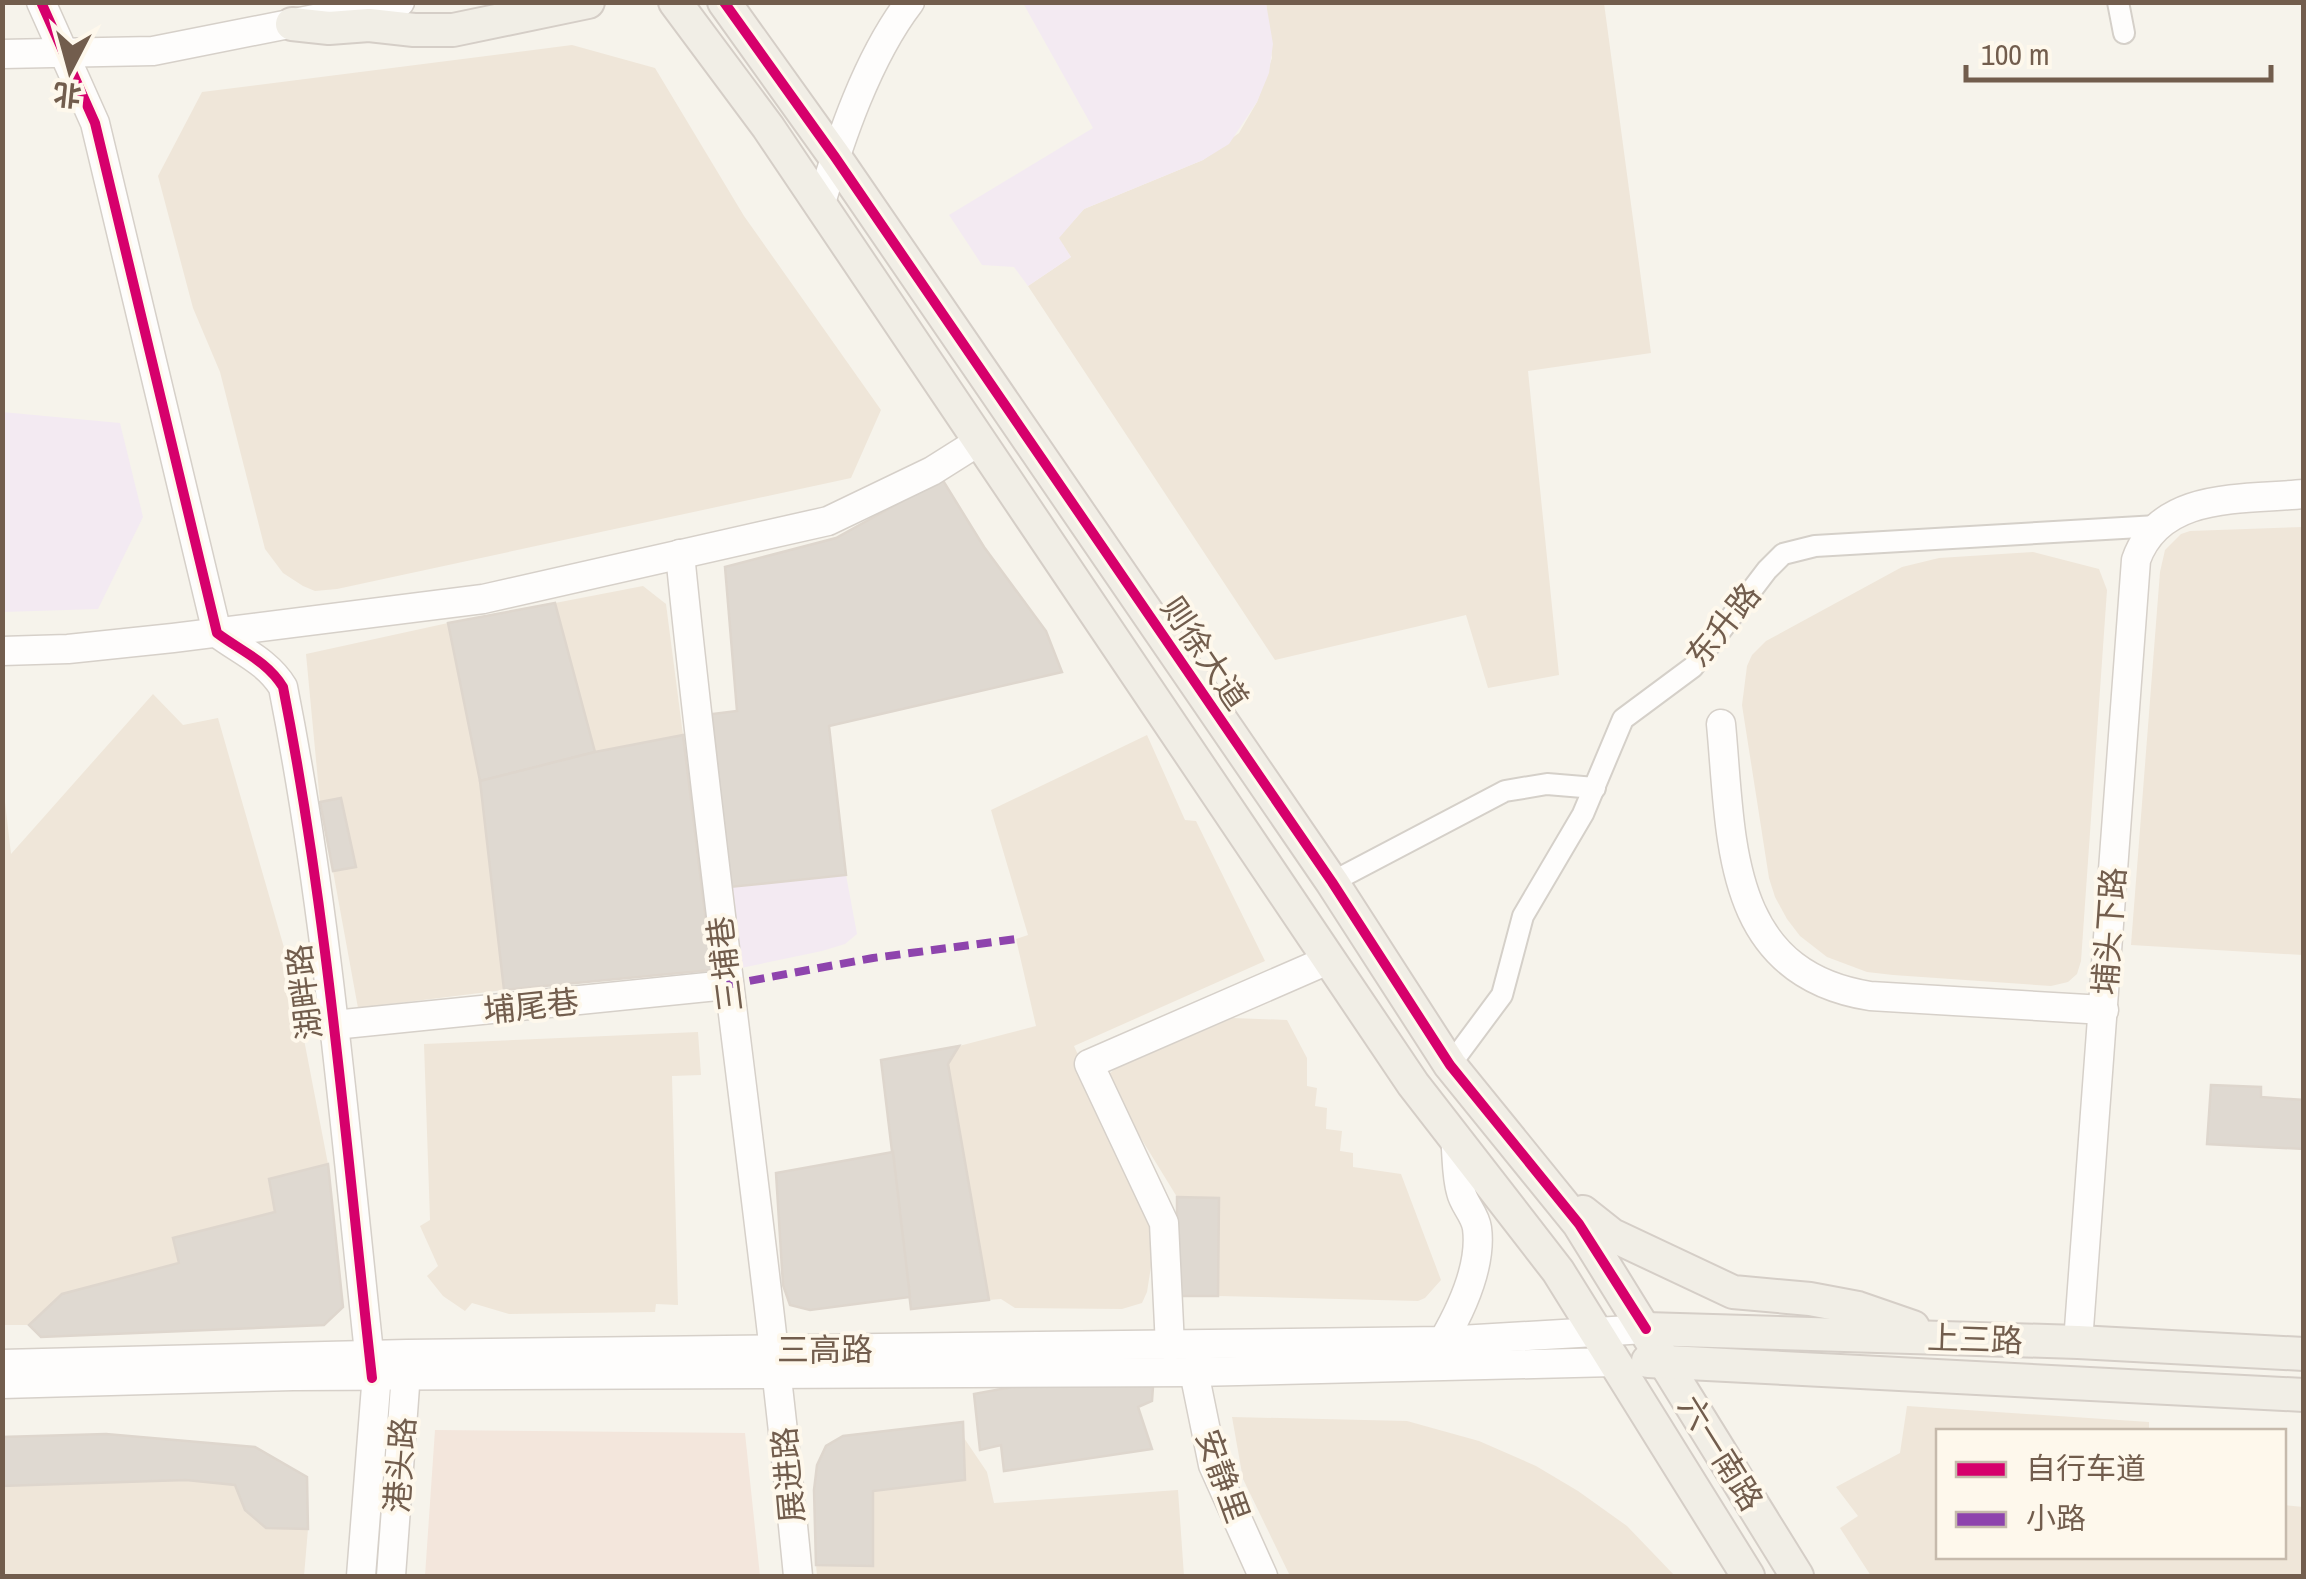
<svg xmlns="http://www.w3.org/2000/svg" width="2306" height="1579" viewBox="0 0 2306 1579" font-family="'Archivo Narrow','Noto Sans SC',sans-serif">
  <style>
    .residential { fill: #efe6d9 }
    .commercial { fill: #f3e6dc }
    .education { fill: #f3eaf2 }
    .building { fill: #dfd9d1; stroke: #ded6cd; stroke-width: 2.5 }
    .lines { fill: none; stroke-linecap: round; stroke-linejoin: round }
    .street-casing { stroke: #d5d0c9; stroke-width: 24 }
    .secondary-casing { stroke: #d6d0c9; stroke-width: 31 }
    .primary-casing { stroke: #d5cec7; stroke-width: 36 }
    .street { stroke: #fefdfc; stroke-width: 20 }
    .secondary { stroke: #fefdfc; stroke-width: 28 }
    .primary { stroke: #f1eee6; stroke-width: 32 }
    .quiet { stroke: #8e44ad; stroke-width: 8; stroke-dasharray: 15 8; stroke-linecap: butt }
    .cycleway-casing { stroke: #fef8ec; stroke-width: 16 }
    .cycleway { stroke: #d6006c; stroke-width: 10 }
    .labels { text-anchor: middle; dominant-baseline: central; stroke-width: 8; stroke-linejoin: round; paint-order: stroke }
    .street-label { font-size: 32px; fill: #725d4d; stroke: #fef8ec }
  </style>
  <rect width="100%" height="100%" fill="#f6f3eb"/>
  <g class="residential">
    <path d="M1266,3H1604L1651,353L1528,371L1559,675L1488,688L1466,615L1275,660L1028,286L1071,257L1058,238L1084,209L1203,160L1239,133L1257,102L1272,58Z"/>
    <path d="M572,45L655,68L744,216L881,410L851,478L337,589L315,591L303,586L283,573L265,549L220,372L193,308L158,176L202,92Z"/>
    <path d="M2303,527V955L2131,945L2160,572L2165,550L2181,534L2190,531Z"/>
    <path d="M2033,552L2099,569L2107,590L2081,961L2077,974L2068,982L2051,986L1893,975L1867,972L1827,957L1800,936L1787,919L1775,897L1769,878L1742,705L1747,666L1752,655L1766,641L1902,567L1939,558Z"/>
    <path d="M643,586L666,604L683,735L595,752L555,603Z"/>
    <path d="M448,623L480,781L504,990L358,1008L333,871L355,867L341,799L320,802L306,654Z"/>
    <path d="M153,694L183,725L218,718L291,972L328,1164L270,1179L275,1212L174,1238L179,1263L62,1294L29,1325H3L2,776L11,854Z"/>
    <path d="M1147,735L1185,820L1196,821L1265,961L1074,1046L1157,1228L1147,1292L1142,1303L1122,1309L1015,1308L1001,1299L989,1300L948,1064L959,1046L1036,1026L1016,939L1028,935L991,810Z"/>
    <path d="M1233,1018L1287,1020L1307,1058V1086L1317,1088L1315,1106L1327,1108L1326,1129L1342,1131L1340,1151L1353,1153V1167L1401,1174L1441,1280L1425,1298L1418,1301L1218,1296L1219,1198L1177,1197L1104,1078L1115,1069Z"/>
    <path d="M698,1032L701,1075L672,1076L678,1305L656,1304L655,1312L509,1314L472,1303L465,1311L443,1296L427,1276L438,1266L420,1226L430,1220L424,1044Z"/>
    <path d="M1907,1406L2149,1422V1432H1938V1556H2284V1505L2303,1507V1576H1871L1840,1528L1858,1516L1836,1487L1900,1453Z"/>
    <path d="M1232,1417L1407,1421L1479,1441L1536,1466L1578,1491L1627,1526L1675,1576H1290L1243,1479Z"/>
    <path d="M964,1438L987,1472L994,1503L1178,1490L1184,1576H817L816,1565L873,1566V1491L965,1480Z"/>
    <path d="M186,1480L235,1485L245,1506L266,1528L308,1529L304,1576H3L2,1486Z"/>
  </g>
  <path class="commercial" d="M435,1430L745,1433L760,1576H425Z"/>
  <g class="education">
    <path d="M1023,3H1266L1273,44L1269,73L1257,102L1229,144L1203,160L1084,209L1059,238L1071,257L1028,286L1014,267L982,265L949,215L1093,128Z"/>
    <path d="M2,412L120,423L143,517L98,609L3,612Z"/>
    <path d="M846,875L857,934L845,944L822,951L736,969L730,887Z"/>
  </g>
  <g class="building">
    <path d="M942,479L984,547L1046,631L1062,672L829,726L846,875L730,887L712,714L737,711L725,567L836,538Z"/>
    <path d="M555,603L595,752L480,781L448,623Z"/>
    <path d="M683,735L712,970L504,990L480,781L595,752Z"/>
    <path d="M341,798L356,867L333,871L320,802Z"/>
    <path d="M959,1046L948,1064L989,1300L911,1309L881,1060Z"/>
    <path d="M2211,1085L2261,1087V1097L2304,1100V1149L2207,1144Z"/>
    <path d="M893,1152L910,1297L810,1310L790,1305L783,1285L776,1173Z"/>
    <path d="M328,1164L343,1307L324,1325L41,1337L29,1325L62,1294L179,1263L173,1238L275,1212L269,1179Z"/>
    <path d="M1177,1197L1219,1198L1218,1296H1177Z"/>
    <path d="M1108,1385L1153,1387L1152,1401L1138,1407L1152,1449L1004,1471L1001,1445L980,1450L974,1394L1012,1387Z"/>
    <path d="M963,1422L965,1480L873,1491V1566L816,1565L814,1490L817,1465L826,1446L843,1436Z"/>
    <path d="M106,1434L255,1447L307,1477L308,1529L266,1528L245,1510L235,1485L186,1480L2,1486V1437Z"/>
  </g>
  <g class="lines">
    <g class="street-casing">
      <g id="street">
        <path d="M2118,2L2124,33"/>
        <path d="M1332,882L1505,791L1547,784L1595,788"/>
        <path d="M1450,1065L1502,995L1523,916L1583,814L1623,719L1693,667L1767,570L1783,554L1815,546L2157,526"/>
      </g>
    </g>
    <g class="secondary-casing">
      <g id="secondary">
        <path d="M41,2L95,123L217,633C241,651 267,661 283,687C328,913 346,1143 371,1371"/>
        <path d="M2,54L153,51L400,2"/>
        <path d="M820,206C840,140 867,58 910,2"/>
        <path d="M680,554C714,896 765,1235 798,1576"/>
        <path d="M2,651L68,649L173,638L483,599L828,521L932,471L978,442"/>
        <path d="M1721,724C1732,838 1724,973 1870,996L2104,1010"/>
        <path d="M334,1025L727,985"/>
        <path d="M1443,1341C1461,1310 1482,1265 1477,1228C1475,1214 1464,1205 1461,1192C1456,1175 1457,1154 1455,1136"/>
        <path d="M2078,1342L2136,560C2160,491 2244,500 2304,494"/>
        <path d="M1170,1346L1164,1223L1089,1064L1328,960"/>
        <path d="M2,1364L407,1354L1443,1341L1646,1329"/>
        <path d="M1194,1372L1213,1465L1263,1576"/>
        <path d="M2,1384L293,1376L1194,1372L1614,1362"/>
        <path d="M361,1576L378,1361"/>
        <path d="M391,1576L407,1359"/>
      </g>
    </g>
    <g class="primary-casing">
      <g id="primary">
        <path d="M675,2L768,127L1413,1084L1558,1271L1748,1576"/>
        <path d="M724,2L835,157L1332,882L1450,1065L1579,1224L1797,1576"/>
        <path d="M292,24L329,28L369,25L414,30H453L588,2"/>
        <path d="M1583,1212L1612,1235L1733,1292L1810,1299L1858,1308L1913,1327"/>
        <path d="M1646,1329L2078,1342L2304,1354"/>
        <path d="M1648,1361L2304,1395"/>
      </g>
    </g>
    <use href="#street" class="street"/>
    <use href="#secondary" class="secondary"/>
    <use href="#primary" class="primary"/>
    <path class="quiet" d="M727,985L873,958L1016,939"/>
    <g class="cycleway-casing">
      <g id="cycleway">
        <path d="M41,2L95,123L217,633C241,651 267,661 283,687C328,915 346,1147 372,1378"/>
        <path d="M724,2L835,157L1332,882L1450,1065L1579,1224L1646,1329"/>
      </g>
    </g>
    <use href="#cycleway" class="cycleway"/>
  </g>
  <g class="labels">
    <g class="street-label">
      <text transform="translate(1723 625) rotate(-51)">东升路</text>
      <text transform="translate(1205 653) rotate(56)">则徐大道</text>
      <text transform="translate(2109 931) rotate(-86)">埔头下路</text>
      <text transform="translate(725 964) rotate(-97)">三埔巷</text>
      <text transform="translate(304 992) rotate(-97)">湖畔路</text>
      <text transform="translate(531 1006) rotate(-6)">埔尾巷</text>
      <text transform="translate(1975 1339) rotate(2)">上三路</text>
      <text x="825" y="1349">三高路</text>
      <text transform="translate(1721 1453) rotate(58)">六一南路</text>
      <text transform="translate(400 1465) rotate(-86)">港头路</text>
      <text transform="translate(788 1475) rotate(-95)">展进路</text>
      <text transform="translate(1223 1476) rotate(70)">安静里</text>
    </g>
  </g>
  <rect width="2306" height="1579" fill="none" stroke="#725d4d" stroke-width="10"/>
  <rect x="1936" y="1429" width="350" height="130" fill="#fef8ec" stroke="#c6baac" stroke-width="2.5"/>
  <rect x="1956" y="1462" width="50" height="15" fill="#d6006c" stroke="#c6baac" stroke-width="2.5"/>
  <text x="2026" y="1479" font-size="30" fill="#725d4d">自行车道</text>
  <rect x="1956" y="1512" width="50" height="15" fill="#8e44ad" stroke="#c6baac" stroke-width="2.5"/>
  <text x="2026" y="1529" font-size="30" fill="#725d4d">小路</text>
  <g transform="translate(70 70) rotate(186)" stroke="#fef8ec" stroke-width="8" paint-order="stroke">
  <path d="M0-8L18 38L0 25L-18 38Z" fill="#725d4d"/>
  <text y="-15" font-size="28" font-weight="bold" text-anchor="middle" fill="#725d4d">北</text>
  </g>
  <path d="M1966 65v15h305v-15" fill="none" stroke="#725d4d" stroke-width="5"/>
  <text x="1981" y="65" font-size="30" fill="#725d4d" stroke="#fef8ec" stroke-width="8" paint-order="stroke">100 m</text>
</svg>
